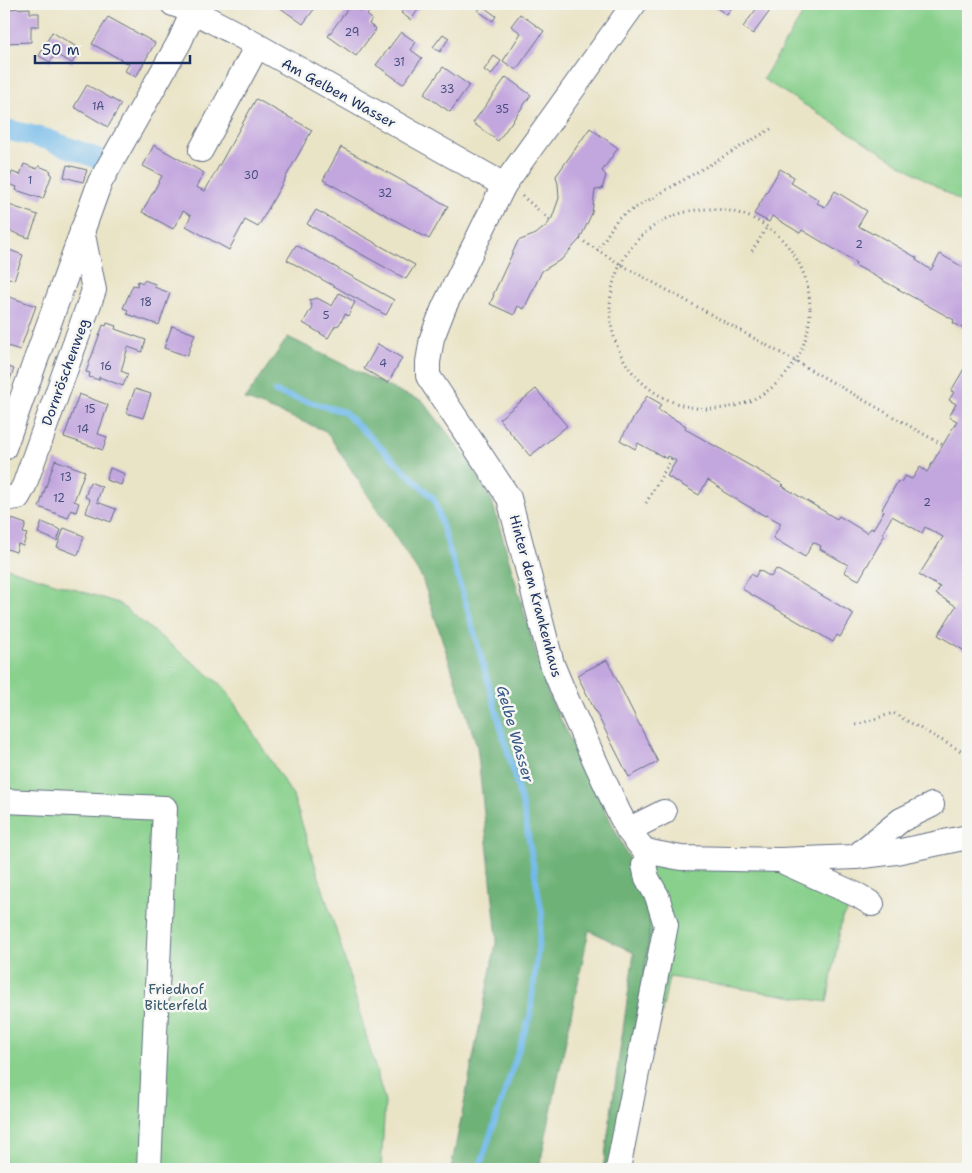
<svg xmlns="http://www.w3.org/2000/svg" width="972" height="1173" viewBox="0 0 972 1173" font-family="'Shantell Sans',sans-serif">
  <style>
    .green { fill: #88d08c; stroke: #528075 }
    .forest { fill: #6eb278; stroke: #44706b }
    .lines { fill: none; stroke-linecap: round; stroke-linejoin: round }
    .stream { stroke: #71b9e9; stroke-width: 6 }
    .canal { stroke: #71b9e9; stroke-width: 21 }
    .building { fill: #c2a6de }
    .minor-casing { stroke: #636e83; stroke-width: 26 }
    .path { stroke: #636e83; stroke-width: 3; stroke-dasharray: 1 4; stroke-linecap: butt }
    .minor { stroke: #fff; stroke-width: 24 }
    .labels { text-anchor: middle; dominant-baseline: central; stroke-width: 5; stroke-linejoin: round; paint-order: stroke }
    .number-label { font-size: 11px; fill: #454d7e }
    .street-label { font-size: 14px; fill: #1b2f5e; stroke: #f6f6f2 }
    .park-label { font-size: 14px; fill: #36576a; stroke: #f6f6f2 }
    .water-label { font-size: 15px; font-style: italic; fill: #355888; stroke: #f6f6f2 }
  </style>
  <rect width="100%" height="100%" fill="#f6f6f2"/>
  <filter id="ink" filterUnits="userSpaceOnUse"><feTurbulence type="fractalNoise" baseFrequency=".02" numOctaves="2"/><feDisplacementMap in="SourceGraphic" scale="10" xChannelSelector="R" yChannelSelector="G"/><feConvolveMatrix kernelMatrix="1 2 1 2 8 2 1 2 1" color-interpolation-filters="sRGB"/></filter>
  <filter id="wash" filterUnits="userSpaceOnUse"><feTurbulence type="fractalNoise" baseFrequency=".0096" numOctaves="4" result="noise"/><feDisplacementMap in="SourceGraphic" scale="20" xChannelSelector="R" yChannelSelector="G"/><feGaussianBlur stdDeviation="1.12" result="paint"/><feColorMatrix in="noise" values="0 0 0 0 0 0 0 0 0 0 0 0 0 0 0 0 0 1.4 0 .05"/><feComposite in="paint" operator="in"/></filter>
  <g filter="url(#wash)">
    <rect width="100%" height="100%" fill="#eae4c7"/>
    <g class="green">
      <path d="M809,4H968V206L763,79Z"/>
      <path d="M4,567L118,603L224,687L293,796L340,943L385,1102L381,1169H4Z"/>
      <path d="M650,852L780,860L859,896L842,918L827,1002L669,977L659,1027L637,1022L649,938Z"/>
    </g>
    <path class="forest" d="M288,337L397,391L423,401L471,464L492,501L548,694L629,858L650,918L649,938L616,1169H603L634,953L589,930L539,1169H451L497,938L477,746L422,578L326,431L245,399Z"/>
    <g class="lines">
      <path class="stream" d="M275,392L344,412L434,499L469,614L523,807L542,914L530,1016L479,1169"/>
      <path class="canal" d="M4,129L46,139L97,158"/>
    </g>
    <g id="blocks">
      <g class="building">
        <path d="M282,4H318L303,24L279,7Z"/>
        <path d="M351,4L360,11L363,6L370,11L367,15L372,19L369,24L376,29L356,56L328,36Z"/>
        <path d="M407,4H422L411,20L401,13Z"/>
        <path d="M711,4H734L727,15Z"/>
        <path d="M760,4H775L753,34L743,27Z"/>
        <path d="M482,6L496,16L493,21L478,11Z"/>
        <path d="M30,8V13H39V26H31V42L4,43V9Z"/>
        <path d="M520,14L544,31L516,70L503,61L521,33L511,26Z"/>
        <path d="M108,17L155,43L136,77L125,71L129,64L92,44Z"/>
        <path d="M52,32L80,49L72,63L55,54L50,62L39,56Z"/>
        <path d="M401,32L416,42L411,50L422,58L403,84L376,65Z"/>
        <path d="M443,34L449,38L440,52L433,47Z"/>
        <path d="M494,56L501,61L491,75L484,70Z"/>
        <path d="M443,67L469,85L450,112L424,94Z"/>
        <path d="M506,77L531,95L498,141L473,123Z"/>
        <path d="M87,85L121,104L108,127L74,107Z"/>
        <path d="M256,99L312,130L258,227L245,220L229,250L186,226L191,216L183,211L173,229L142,212L162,176L143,166L154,145L204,173L196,187L205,191Z"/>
        <path d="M590,128L618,148L602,171L606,175L602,189L595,190L592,213L580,239L562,259L542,271L524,309L518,306L514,315L490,304L494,295H493L518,241L536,234L547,225L552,218L559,198L558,184L556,176Z"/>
        <path d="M341,147L448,206L429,239L323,180Z"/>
        <path d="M24,164L37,169L39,166L51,171L50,173L52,174L43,199L16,190L17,187L8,184L12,172L20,175Z"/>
        <path d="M67,165L87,170L83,182L64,177Z"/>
        <path d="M780,169L794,177L791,183L819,200L817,203L825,207L835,191L867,211L858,226L873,234L874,233L917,258L916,260L931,270L940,254L968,270V280L964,288L968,291V331L953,323L954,320L855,265L856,263L849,258L802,230L800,233L772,216L769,222L754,214Z"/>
        <path d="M9,205L38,215L29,238L4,229V212L6,213Z"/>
        <path d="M316,210L415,265L406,279L307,224Z"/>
        <path d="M296,245L394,300L386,315L287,260Z"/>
        <path d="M4,248L23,255L14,280L4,276Z"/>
        <path d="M144,280L155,284L154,287L170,293L159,325L127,314L128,310L123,308L133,285L137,286L138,281L143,283Z"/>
        <path d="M339,293L355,302L348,316L345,314L339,325L335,326L328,338L303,323L312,307L309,300L317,298L332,306Z"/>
        <path d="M4,295L36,306L20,350L4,345Z"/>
        <path d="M107,323L116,326L115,329L146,340L142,352L128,347L121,371L128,374L123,386L99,377V380L89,377L90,373L86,372L103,325L106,326Z"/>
        <path d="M172,326L195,334L187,356L164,348Z"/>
        <path d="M378,344L402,358L388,383L364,369Z"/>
        <path d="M968,362V653L938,635L956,606L936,594L940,587L919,575L943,537L925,527L922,533L892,516L882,534L884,536L859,580L844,572L848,565L820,549L821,546L813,542L805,557L773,538L781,523L766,515L765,516L722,491V489L708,480L699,495L667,476L676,461L672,458L668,456L667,459L638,443L635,449L620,440L647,396L661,404L658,410L686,426L685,429L784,485L782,486L837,519L839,516L867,533L871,528L873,529L884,511L882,509L898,481L900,483L905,476L912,479L920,467L927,472L957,421L949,417L956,404L949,400L954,392L951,391Z"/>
        <path d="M4,365L14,369L4,395Z"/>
        <path d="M135,389L151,394L143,418L126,413Z"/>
        <path d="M536,389L567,426L530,456L499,419Z"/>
        <path d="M79,394L108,405L98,434L107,437L103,450L64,437Z"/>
        <path d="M55,460L85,471L74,501L79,503L76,512L71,510L68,518L39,507Z"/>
        <path d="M110,468L125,474L121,485L106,480Z"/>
        <path d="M90,482L102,487L97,502L116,509L111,522L86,513L90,499L85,497Z"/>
        <path d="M4,516L26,524L23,533L27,534L23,546L18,544L16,552L4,548Z"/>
        <path d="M42,522L61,530L57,541L38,533Z"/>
        <path d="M64,528L84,536L78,555L57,547Z"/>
        <path d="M776,569L854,614L840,637L837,635L833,642L742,589L751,574L755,577L759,570L771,577Z"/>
        <path d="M607,660L658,762L629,777L577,675Z"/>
      </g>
    </g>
  </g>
  <g filter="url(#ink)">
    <use href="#blocks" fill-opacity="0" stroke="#636e83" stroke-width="1"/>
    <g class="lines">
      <g class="minor-casing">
        <g id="minor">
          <path d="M173,4L193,11L235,33L504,185"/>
          <path d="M634,4L504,185L444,307L432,338L428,362V376L509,498L552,664L567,700L618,811L628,830L643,849L650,852L681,858L780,860L855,857L896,852L968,837"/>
          <path d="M201,150L257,46"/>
          <path d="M4,448L100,182L180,41L193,11"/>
          <path d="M4,499L18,497L24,486L94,290L82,230"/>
          <path d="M4,801L165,808L149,1169"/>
          <path d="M628,830L664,812"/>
          <path d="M855,857L901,820L932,805"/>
          <path d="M786,863L859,896L872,904"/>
          <path d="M618,1169L666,925L657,896L647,878L644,865L650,852"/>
        </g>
      </g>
      <g class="path">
        <path d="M522,196L550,220"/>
        <circle cx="710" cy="309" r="100"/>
        <path d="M580,239L620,264L795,361L943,445"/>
        <path d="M597,251L618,218L771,129"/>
        <path d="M752,251L767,227"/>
        <path d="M646,503L672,458"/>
        <path d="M856,725L893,713L968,755"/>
      </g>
      <use href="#minor" class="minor"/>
    </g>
  </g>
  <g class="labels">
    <g class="number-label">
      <text x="352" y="32">29</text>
      <text x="399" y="62">31</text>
      <text x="447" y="89">33</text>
      <text x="98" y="106">1A</text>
      <text x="502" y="109">35</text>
      <text x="251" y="175">30</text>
      <text x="30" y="180">1</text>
      <text x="385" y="193">32</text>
      <text x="859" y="244">2</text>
      <text x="146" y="302">18</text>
      <text x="326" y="315">5</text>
      <text x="383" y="363">4</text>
      <text x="106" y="366">16</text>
      <text x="90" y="409">15</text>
      <text x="83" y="429">14</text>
      <text x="66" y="477">13</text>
      <text x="59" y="498">12</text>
      <text x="927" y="502">2</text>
    </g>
    <g class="street-label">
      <text transform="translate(339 93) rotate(29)">Am Gelben Wasser</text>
      <text transform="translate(65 372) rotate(-70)">Dornröschenweg</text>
      <text transform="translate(536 596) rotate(75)">Hinter dem Krankenhaus</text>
    </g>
    <g class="park-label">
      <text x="176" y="989">Friedhof<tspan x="176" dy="16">Bitterfeld</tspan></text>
    </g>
    <g class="water-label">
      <text transform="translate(515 734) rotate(74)">Gelbe Wasser</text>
    </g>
  </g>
  <rect width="972" height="1173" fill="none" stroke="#f6f6f2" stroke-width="20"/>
  <path d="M35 55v8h155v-8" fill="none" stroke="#1b2f5e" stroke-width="2.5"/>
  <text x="42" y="55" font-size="15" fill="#1b2f5e" stroke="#f6f6f2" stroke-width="4" paint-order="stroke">50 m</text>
</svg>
